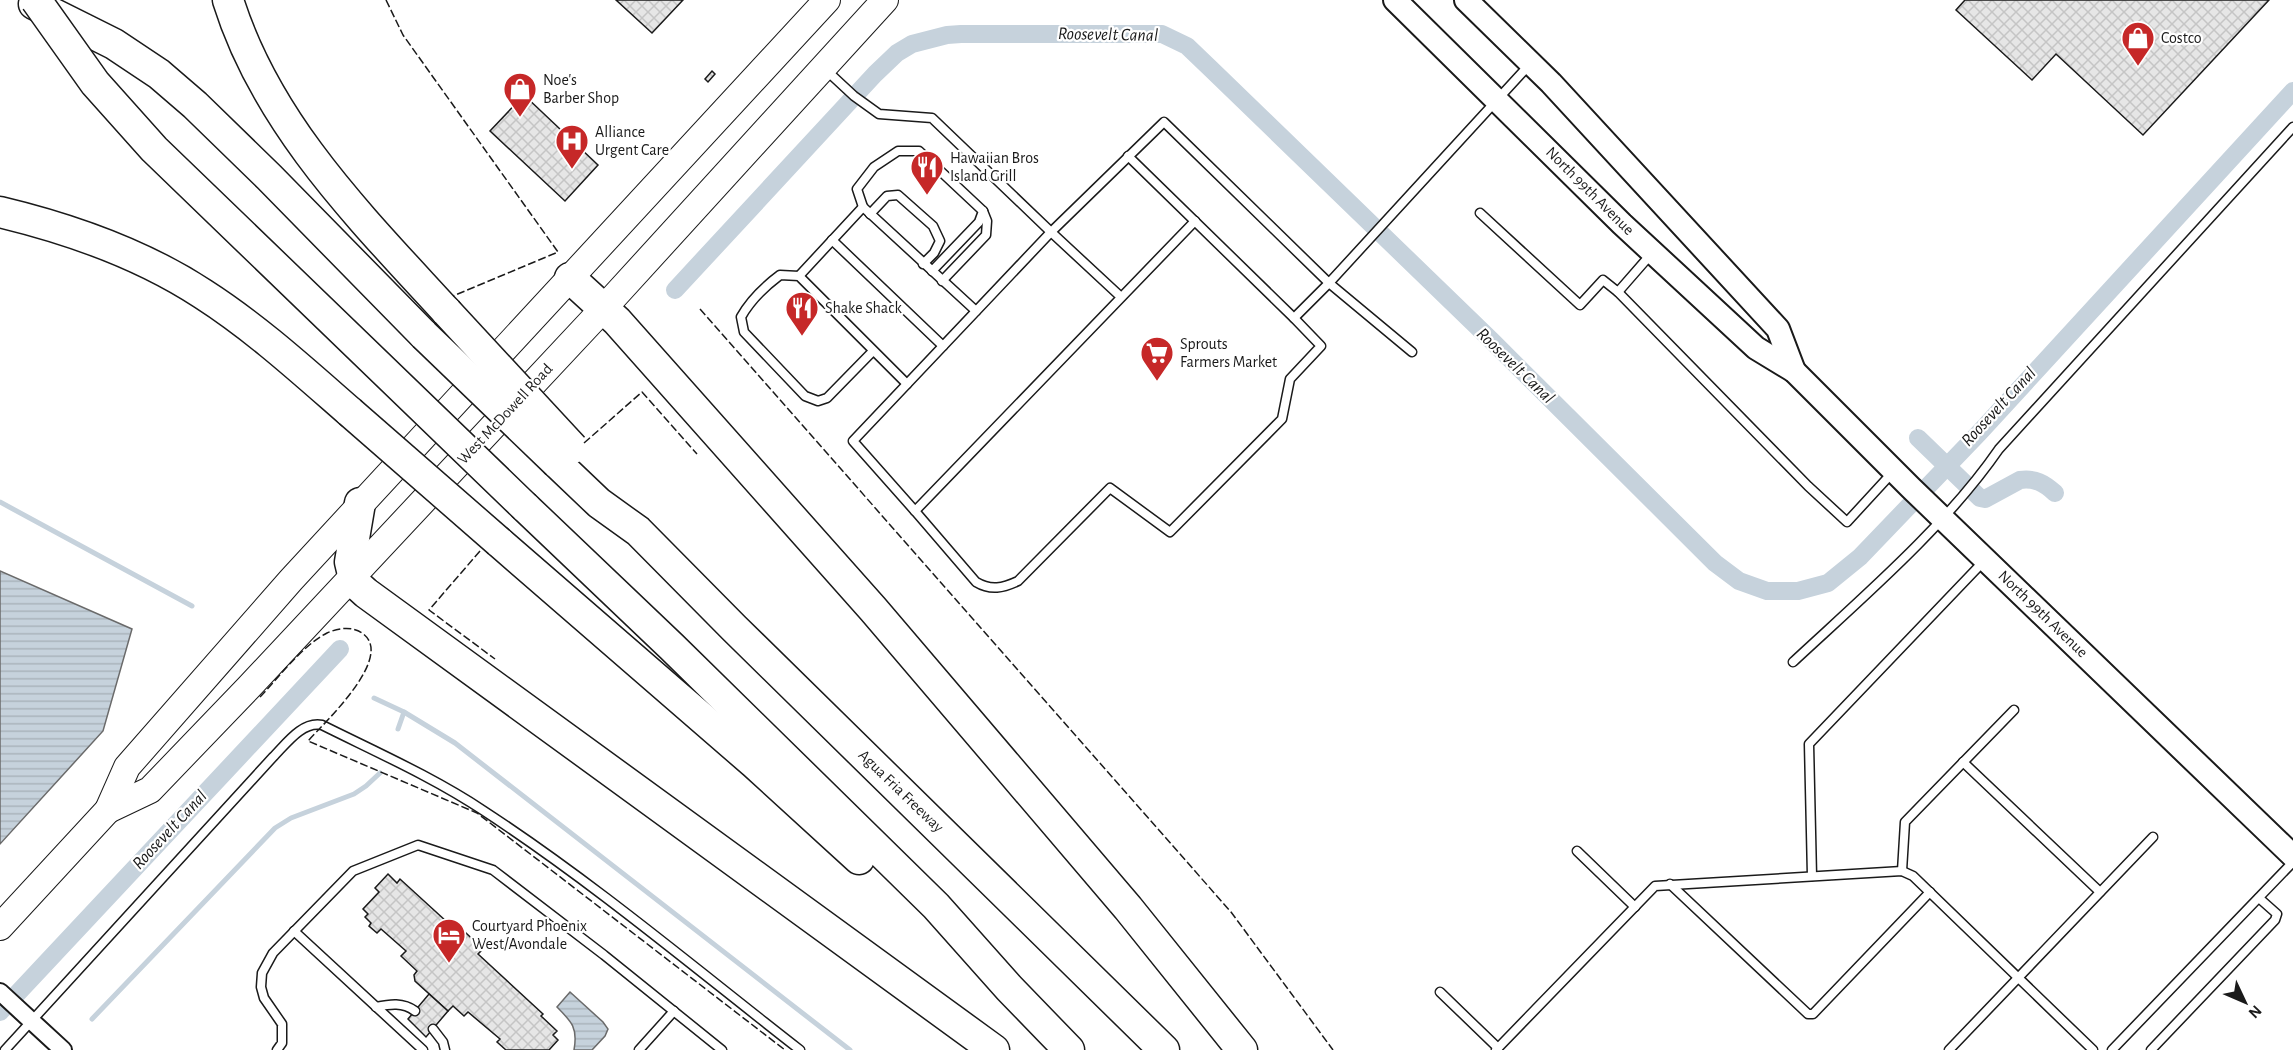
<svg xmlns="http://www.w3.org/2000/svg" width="2293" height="1050" viewBox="0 0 2293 1050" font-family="'Alegreya Sans',sans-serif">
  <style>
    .water { fill: url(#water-rules); stroke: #6a6a6a; stroke-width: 1.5 }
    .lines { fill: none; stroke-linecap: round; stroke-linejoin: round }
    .stream { stroke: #c6d2dc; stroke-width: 5 }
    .canal { stroke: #c6d2dc; stroke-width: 18 }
    .building { fill: url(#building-cross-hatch); stroke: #1a1a1a; stroke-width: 1.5 }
    .service-casing { stroke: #1a1a1a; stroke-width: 11 }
    .minor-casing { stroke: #1a1a1a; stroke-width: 20 }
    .secondary-casing { stroke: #1a1a1a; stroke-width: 26 }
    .primary-casing { stroke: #1a1a1a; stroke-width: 28 }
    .motorway-casing { stroke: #1a1a1a; stroke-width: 33 }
    .service { stroke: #fff; stroke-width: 8 }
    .minor { stroke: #fff; stroke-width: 16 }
    .secondary { stroke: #fff; stroke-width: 22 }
    .primary { stroke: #fff; stroke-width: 26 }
    .motorway { stroke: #fff; stroke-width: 30 }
    .motorway-bridge-casing { stroke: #1a1a1a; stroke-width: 33; stroke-linecap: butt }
    .motorway-bridge { stroke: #fff; stroke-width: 30 }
    .fence { stroke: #1a1a1a; stroke-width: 1.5; stroke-dasharray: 8 3; stroke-linecap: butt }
    .labels { text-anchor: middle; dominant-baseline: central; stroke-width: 4.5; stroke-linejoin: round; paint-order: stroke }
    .poi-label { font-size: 16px; fill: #1a1a1a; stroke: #fff; text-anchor: start }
    .street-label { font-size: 16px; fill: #1a1a1a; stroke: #fff }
    .water-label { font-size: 18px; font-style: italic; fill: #1a1a1a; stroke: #fff }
  </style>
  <defs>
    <pattern id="water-rules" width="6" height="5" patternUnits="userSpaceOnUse" patternTransform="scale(1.5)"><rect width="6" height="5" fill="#c6d2dc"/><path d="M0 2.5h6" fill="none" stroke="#aab4bc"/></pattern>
    <pattern id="building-cross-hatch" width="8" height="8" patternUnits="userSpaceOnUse" patternTransform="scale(1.5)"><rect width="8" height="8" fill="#e6e6e6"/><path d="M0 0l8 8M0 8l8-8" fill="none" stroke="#c5c5c5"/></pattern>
  </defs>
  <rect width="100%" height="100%" fill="#fff"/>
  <g class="water">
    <path d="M0,571L132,629L103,731L0,844Z"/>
    <path d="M570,992L603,1022L608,1029L605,1036L592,1050H574C578,1028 572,1022 557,1007Z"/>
  </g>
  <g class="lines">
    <g class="stream">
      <path d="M0,502L192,606"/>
      <path d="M374,698L404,712L455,743L850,1050"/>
      <path d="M398,729L404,712"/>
      <path d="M92,1019L275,828L291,818L354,794L366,786L380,773"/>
    </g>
    <g class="canal">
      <path d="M675,290L875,74L897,53L912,44L947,35L961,34H1162L1187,46L1211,69L1491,340L1715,563L1739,581L1767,591H1798L1828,583L1860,557L1979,433L2293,91"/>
      <path d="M1918,438L1980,498L1985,499L2020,480C2035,478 2044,483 2055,493"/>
      <path d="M0,1012L340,649"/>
    </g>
  </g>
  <g class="building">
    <path d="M616,0H683L652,33Z"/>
    <path d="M1965,0H2269L2143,135L2056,54L2032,80L1956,10Z"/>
    <path d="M712,71L715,74L708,82L705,79Z"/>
    <path d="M524,95L598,165L565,201L490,131Z"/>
    <path d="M388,874L397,883L400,879L447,922L445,924L461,938L466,933L483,949L478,954L543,1014L541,1016L557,1031L553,1035L558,1040L549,1050H506L497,1042L500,1039L468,1012L464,1016L453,1006L448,1011L415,981L414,975L417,971L401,956L406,951L381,929L377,933L369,926L371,923L365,917L368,914L363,909L379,892L375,888Z"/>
    <path d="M429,994L448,1011L426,1037L408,1019Z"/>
  </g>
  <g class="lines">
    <g class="service-casing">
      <g id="service">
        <path d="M826,70L854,96L879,114L932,118L1051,232L1164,122L1329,283L1531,63"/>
        <path d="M1128,156L1294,318L1329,283L1412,352"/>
        <path d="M863,207L857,189L874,167L898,151H919L983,211L979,222L932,271"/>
        <path d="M1480,213L1580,305L1603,280L1618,292L1652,253"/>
        <path d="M870,214L887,196L898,195L933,226L940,241L934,253L923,264"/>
        <path d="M832,240L943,346"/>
        <path d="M799,276L863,207L976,311"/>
        <path d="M942,281L986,235L987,221L983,211"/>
        <path d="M1618,292L1808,486L1847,522L1893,472"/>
        <path d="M1121,297L1051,232L853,441L915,511L1195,221"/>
        <path d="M873,351L827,398L818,401L805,396L744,332L741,317C751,299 764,287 780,275L799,276L907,384"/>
        <path d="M915,511L976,582C991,591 1003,588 1018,581L1110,488L1170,532L1282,419L1290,379L1321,346L1294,318"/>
        <path d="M1793,662C1863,597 1946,526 1999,449L2293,127"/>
        <path d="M1963,762L2100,892"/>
        <path d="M1577,851L1635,907"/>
        <path d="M1902,871L1905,822L2014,710"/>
        <path d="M1812,876L1809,744L1984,561"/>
        <path d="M1670,884L1808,1014H1813L1930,892"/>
        <path d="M294,931L423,1050"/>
        <path d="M1440,992L1498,1048"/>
        <path d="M376,1007C390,1004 403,1002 415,1011"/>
        <path d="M433,1029L443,1042L445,1050"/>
        <path d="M5,1050L273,757C286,744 302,721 322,725C376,752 433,777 484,811C594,883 696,969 800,1050"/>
        <path d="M277,1050L282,1043V1024L264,998L261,987L262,973L273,953L353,871L418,845L493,870L604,955L722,1050"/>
        <path d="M639,1050L674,1011"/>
        <path d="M1496,1050L1655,886L1902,871L1913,876L2093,1050"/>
        <path d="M1949,1050L2153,837"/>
        <path d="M2112,1050L2293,862"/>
        <path d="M2151,1050L2275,920L2277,914L2259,898"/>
      </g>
    </g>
    <g class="minor-casing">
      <path id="minor" d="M0,992L63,1050"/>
    </g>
    <g class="secondary-casing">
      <g id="secondary">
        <path d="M1395,0L1622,224L1756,348L1794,371L1911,488L2293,856"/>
        <path d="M1466,0L1551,83L1778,329L1794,371"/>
      </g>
    </g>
    <g class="primary-casing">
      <g id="primary">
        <path d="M108,810L150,790L249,687L603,309L885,0"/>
        <path d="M0,927L108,810L127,767L291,580L827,0"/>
      </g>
    </g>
    <g class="motorway-casing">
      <g id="motorway">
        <path d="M228,0C267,125 361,218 447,312"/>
        <path d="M34,4L114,44L159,74L195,105L269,177L424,335"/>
        <path d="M0,212C71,229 142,254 203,294C256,328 303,371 350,412"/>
        <path d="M570,278L617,321L873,609L1128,908L1242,1050"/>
        <path d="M557,463L599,503L638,531L734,628L1164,1050"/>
        <path d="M360,503L350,562L355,583L366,593L994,1050"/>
        <path d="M525,507L672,647L936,906L1009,988L1069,1050"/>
        <path d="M499,542L755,764L859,859"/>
      </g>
    </g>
    <use href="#service" class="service"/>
    <use href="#minor" class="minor"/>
    <use href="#secondary" class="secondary"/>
    <use href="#primary" class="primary"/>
    <use href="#motorway" class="motorway"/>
    <g class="motorway-bridge-casing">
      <g id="motorway-bridge">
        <path d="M36,0L95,83L154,149L525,507"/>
        <path d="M447,312L573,448"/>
        <path d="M424,335L557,463"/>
        <path d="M350,412L499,542"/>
      </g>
    </g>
    <use href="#motorway-bridge" class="motorway-bridge"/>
    <g class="fence">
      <path d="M386,0L403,35L558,252L453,296"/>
      <path d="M700,309L1231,912L1333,1050"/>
      <path d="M584,443L642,392L697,454"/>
      <path d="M480,551L429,610L495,659"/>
      <path d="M260,697C279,677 303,645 327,633C338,628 352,626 362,633C396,656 325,722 308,741L477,813L785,1050"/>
    </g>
  </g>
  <defs>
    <g id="shop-pin" transform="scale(1.725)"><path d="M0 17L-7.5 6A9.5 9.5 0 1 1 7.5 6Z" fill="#c62828" stroke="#fff"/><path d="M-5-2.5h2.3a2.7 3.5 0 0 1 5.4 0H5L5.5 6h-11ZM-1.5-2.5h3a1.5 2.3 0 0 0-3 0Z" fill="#fff"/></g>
    <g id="hospital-pin" transform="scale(1.725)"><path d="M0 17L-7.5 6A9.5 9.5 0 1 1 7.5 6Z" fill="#c62828" stroke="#fff"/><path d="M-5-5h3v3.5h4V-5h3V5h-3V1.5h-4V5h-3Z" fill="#fff"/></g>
    <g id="restaurant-pin" transform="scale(1.725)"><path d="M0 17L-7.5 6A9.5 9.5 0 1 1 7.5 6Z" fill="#c62828" stroke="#fff"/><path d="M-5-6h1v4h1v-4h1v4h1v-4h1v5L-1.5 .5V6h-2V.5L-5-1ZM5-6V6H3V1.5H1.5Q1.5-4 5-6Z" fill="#fff"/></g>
    <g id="supermarket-pin" transform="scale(1.725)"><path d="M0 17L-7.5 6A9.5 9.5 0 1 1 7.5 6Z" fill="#c62828" stroke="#fff"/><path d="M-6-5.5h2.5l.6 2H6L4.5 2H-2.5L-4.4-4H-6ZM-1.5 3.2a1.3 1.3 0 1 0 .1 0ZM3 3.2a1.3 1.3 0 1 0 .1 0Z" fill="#fff"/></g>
    <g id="hotel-pin" transform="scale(1.725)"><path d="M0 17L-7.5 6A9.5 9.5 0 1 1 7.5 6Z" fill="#c62828" stroke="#fff"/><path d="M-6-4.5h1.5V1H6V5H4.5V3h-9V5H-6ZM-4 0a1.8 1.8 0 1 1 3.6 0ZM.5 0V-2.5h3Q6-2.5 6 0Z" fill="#fff"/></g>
  </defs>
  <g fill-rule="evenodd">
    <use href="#shop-pin" x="2138" y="38"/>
    <use href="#shop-pin" x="520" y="89"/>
    <use href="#hospital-pin" x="572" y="141"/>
    <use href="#restaurant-pin" x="927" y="167"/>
    <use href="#restaurant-pin" x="802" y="308"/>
    <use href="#supermarket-pin" x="1157" y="353"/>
    <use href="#hotel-pin" x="449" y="935"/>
  </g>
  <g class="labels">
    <g class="poi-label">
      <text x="2161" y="38">Costco</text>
      <text x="543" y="80">Noe's<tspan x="543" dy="18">Barber Shop</tspan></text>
      <text x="595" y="132">Alliance<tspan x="595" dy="18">Urgent Care</tspan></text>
      <text x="950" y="158">Hawaiian Bros<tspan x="950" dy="18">Island Grill</tspan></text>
      <text x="825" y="308">Shake Shack</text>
      <text x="1180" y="344">Sprouts<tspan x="1180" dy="18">Farmers Market</tspan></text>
      <text x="472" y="926">Courtyard Phoenix<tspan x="472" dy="18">West/Avondale</tspan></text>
    </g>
    <g class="street-label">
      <text transform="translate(1590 191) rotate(45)">North 99th Avenue</text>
      <text transform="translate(505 414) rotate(-47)">West McDowell Road</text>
      <text transform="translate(2043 614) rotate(44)">North 99th Avenue</text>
      <text transform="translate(901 791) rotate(44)">Agua Fria Freeway</text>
    </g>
    <g class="water-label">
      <text transform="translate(1108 35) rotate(1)">Roosevelt Canal</text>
      <text transform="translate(1515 366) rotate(44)">Roosevelt Canal</text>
      <text transform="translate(1999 407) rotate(-47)">Roosevelt Canal</text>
      <text transform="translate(170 830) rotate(-47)">Roosevelt Canal</text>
    </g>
  </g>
  <g transform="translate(2245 1002) rotate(134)" stroke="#ffffff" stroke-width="4.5" paint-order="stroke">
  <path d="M0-4.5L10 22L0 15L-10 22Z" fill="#1a1a1a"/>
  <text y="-9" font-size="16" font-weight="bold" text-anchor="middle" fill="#1a1a1a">N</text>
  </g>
</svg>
